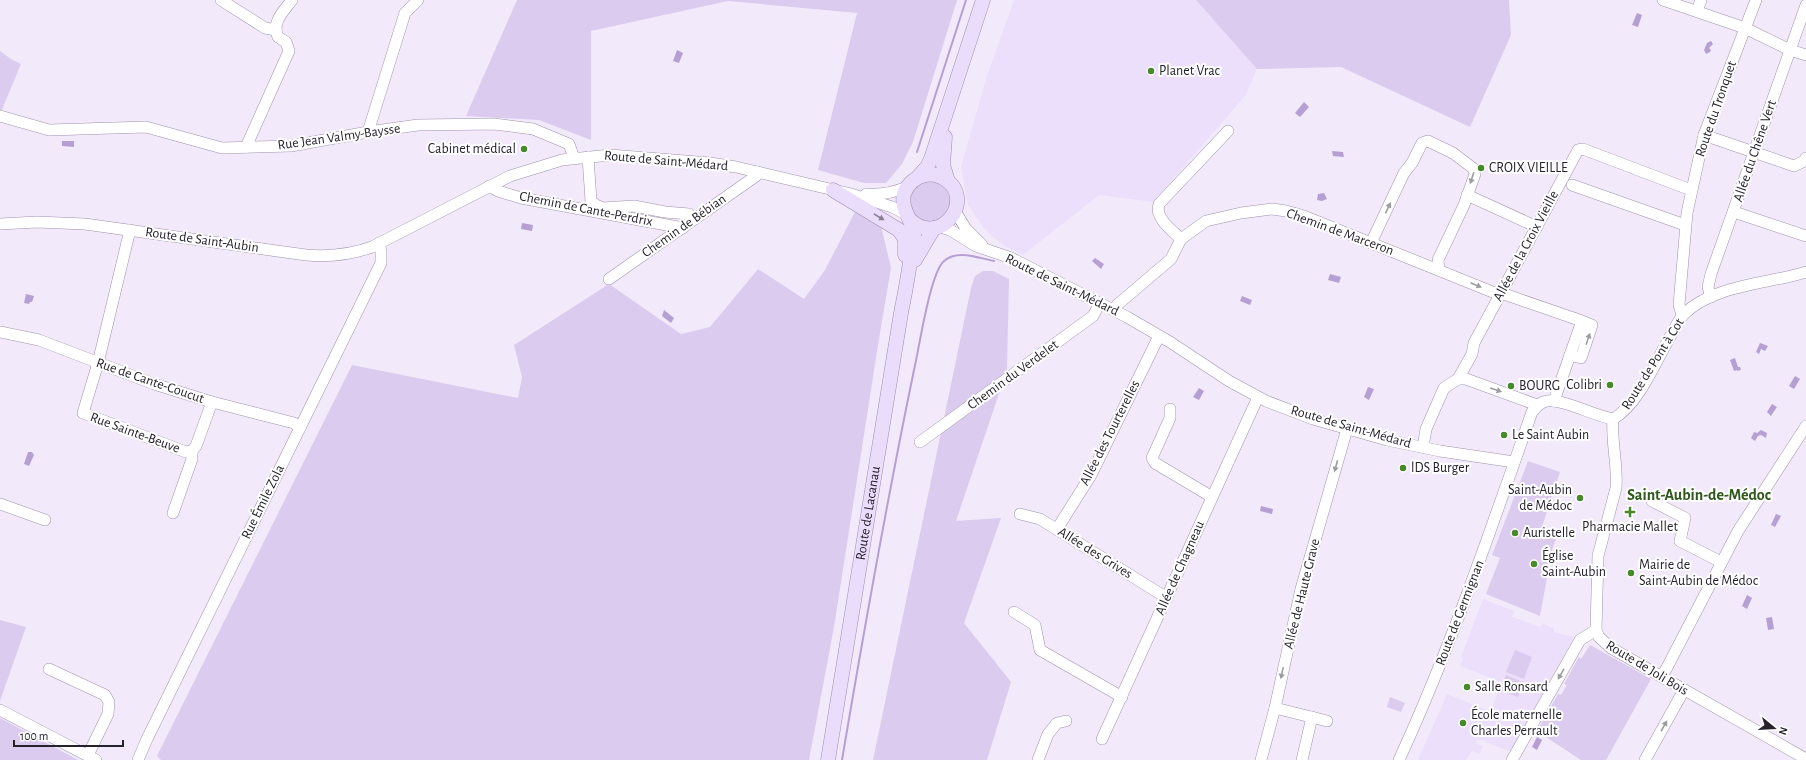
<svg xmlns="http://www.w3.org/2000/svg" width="1806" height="760" viewBox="0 0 1806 760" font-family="'Alegreya Sans',sans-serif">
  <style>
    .built { fill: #ebdffb }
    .green { fill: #dbcbee }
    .water { fill: #b69fd3 }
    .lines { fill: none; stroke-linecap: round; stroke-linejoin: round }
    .stream { stroke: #b69fd3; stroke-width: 2 }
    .minor-casing { stroke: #9f93ad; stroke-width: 12 }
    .major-casing { stroke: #9c8cb1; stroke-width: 15 }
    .minor { stroke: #fff; stroke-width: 11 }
    .major { stroke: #eadcfb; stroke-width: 14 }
    .oneway { fill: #9d9ca0 }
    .oneway2 { fill: #887f94 }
    .poi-dot { fill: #48892b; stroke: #fff; stroke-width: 1.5 }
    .labels { text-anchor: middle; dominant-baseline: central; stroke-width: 4; stroke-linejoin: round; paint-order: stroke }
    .poi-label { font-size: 14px; fill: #26222c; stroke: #fff; text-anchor: start }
    .street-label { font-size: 14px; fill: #26222c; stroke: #fff }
    .quarter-label { font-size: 16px; font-weight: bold; fill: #2f581c; stroke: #fff }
  </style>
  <rect width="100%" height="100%" fill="#f2eafb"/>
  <g class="built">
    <path d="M1014,0H1196L1257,69L1245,96L1153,202L1099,195L1023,255L1003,245L985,230L968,205L961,167L987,76Z"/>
    <path d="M1483,599L1514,611L1512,617L1541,627L1542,623L1554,629V632L1574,637L1514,745L1512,752L1485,742L1486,741L1477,740L1475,743L1483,746L1480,754L1472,751L1466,760H1418L1447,694L1489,711L1491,706H1493L1501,682L1460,666L1463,658L1461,657Z"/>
  </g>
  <g class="green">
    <path d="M517,0H957L913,142L902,164L886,183H864L818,170L857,13L728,1L591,31V140L539,120L466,116Z"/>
    <path d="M1196,0H1509L1511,35L1470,127L1341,67L1257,69Z"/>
    <path d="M0,51L11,59L21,64L1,112H0Z"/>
    <path d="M936,179L952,194L949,214L931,224L912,215C909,185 907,187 936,179Z"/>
    <path d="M856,210L881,226L891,268L878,345L834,627L809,760H161L157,756L352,365L518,398L522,377L514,345L609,284L681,334L710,327L758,269L804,299L825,270Z"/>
    <path d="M983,271H993L1009,279L1007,370L956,521L1001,518L964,623L1011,682L987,760H873L971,288L975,276Z"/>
    <path d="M1528,461L1560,472L1542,527L1558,533L1552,550L1540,616L1486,594L1500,558L1492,555Z"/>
    <path d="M0,620L26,627L0,701Z"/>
    <path d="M1590,645L1651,679L1606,760H1581L1537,731L1558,694L1561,695L1567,685L1564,684L1579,657L1581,659Z"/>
    <path d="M1515,650L1532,657L1524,679L1506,672Z"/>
    <path d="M1506,675L1523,682L1518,697L1500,690Z"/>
    <path d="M1390,697L1405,703L1401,712L1387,707Z"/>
    <path d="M0,718L78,760H0Z"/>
  </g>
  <g class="water">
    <path d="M1637,13L1642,15L1638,27L1632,25Z"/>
    <path d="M1711,41L1713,44L1709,48L1711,50L1710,52L1706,54L1704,50L1707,43Z"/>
    <path d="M677,50L683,53L679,63L673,61Z"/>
    <path d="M1304,102L1309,107L1300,117L1295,113Z"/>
    <path d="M62,141H74V147L62,146Z"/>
    <path d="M1332,151L1343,152L1344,157L1333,156Z"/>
    <path d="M1324,193L1327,199L1322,201L1317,200L1318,194Z"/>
    <path d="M522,223L533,225L532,231L521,229Z"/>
    <path d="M1095,258L1104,264L1101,269L1092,261Z"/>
    <path d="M1330,274L1341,277L1339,283L1328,280Z"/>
    <path d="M26,294L34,296L32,302H30L29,304L24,303Z"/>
    <path d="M1242,296L1252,300L1250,305L1240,301Z"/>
    <path d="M664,310L674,318L671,323L662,316Z"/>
    <path d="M1760,343L1768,346L1765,351L1761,349L1759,354L1756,352Z"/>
    <path d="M1735,358L1738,367H1740L1741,370L1737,371V370L1734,371L1730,360Z"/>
    <path d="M1795,376L1800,379L1794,389L1789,386Z"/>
    <path d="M1368,387L1374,389L1369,400L1364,397Z"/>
    <path d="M1199,388L1204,391L1199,400L1193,397Z"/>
    <path d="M1772,404L1777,407L1771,416L1767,412Z"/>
    <path d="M1761,430L1767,433L1766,438L1761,435L1758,436L1755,441L1751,438L1754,432L1757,433Z"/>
    <path d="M28,452H32L34,455L29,466L24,464Z"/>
    <path d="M1261,506L1273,509L1272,514L1260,511Z"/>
    <path d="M1776,514L1781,516L1775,527L1771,525Z"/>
    <path d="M1747,595L1752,598L1747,609L1742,606Z"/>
    <path d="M1772,617L1774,629L1768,630L1766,618Z"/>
    <path d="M1537,737L1542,740L1537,750L1532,747Z"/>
  </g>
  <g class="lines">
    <g class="stream">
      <path d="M917,152L966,0"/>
      <path d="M842,760C864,630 887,500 914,370C919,349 930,273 944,261C958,249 978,258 994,261"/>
    </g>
    <g class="minor-casing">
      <g id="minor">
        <path d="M221,0L265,28L276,30"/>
        <path d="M1663,0L1745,28L1790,50L1806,55"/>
        <path d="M1697,11L1701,0"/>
        <path d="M0,116L49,130L146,127L222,148L291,146L368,132L418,125L494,124L533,129L569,144L574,158"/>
        <path d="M368,132L405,13L418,0"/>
        <path d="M1704,135L1794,166L1804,161L1806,158"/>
        <path d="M246,147L289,51L286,42L278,37C271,22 284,11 292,0"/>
        <path d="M588,157L591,201L596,205L603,208L634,206L665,212L689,214"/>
        <path d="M1572,185L1685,225"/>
        <path d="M489,186L498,191L521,198L683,228"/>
        <path d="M866,194C882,195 893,193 907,187"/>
        <path d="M1467,195L1537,227"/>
        <path d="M955,211L966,229L982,245"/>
        <path d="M1734,212L1806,236"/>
        <path d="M0,224L37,222L85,224L306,255C329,257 350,255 372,247L510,176L562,160L610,155L710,163L736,167L851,194L892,207L906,214"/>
        <path d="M940,227L950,230L976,246L1011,258L1127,317L1170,342L1229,381L1266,401L1313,419L1387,440L1440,451L1514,462"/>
        <path d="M130,230L98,363L83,413L186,452L192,451L196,446L212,402"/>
        <path d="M1181,239C1173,231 1154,218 1159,204L1228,131"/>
        <path d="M1371,243L1404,173L1412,163L1422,143L1428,141L1453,153L1474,169L1475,174L1464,205L1438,260L1439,270"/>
        <path d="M609,279L756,176L758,172"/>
        <path d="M1711,297L1708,287L1711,274L1806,5"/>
        <path d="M1114,310L1117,305L1171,259L1181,239L1206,221L1241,213L1272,209L1286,211L1304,216L1495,293H1501L1582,321L1592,325L1581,358L1570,355L1582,321"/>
        <path d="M1682,315L1679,305L1687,213L1704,135L1756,0"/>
        <path d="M0,332L39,340L154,384L212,402L294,423L300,428"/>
        <path d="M1458,379H1466L1537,405"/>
        <path d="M1554,401L1570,355"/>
        <path d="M1170,409V418L1152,458L1155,463L1212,497"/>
        <path d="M1613,419C1611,442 1618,465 1616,488L1598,556L1596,630L1599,637L1611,648L1806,759"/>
        <path d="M1613,419C1639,404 1656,361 1671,335C1675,329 1678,320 1684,314C1713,285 1768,284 1806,272"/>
        <path d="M920,442L1093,316L1100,303"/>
        <path d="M1423,447L1426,429L1444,388L1458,379L1472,354L1474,343L1578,150L1583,149L1691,190"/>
        <path d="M1652,501L1685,518L1680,541L1721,562"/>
        <path d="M0,504L45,520"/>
        <path d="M173,513L192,459V451"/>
        <path d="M1020,514L1040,519L1167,598"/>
        <path d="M1057,529L1091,475L1159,336"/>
        <path d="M1014,612L1035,625L1040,650L1122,697"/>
        <path d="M49,669L105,695L109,702L108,714L88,755"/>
        <path d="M1662,677L1738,531L1806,426"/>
        <path d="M1275,708L1327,721"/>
        <path d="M0,710L96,760"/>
        <path d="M1102,739L1258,397"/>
        <path d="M138,760L147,739L381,263V252L379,243"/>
        <path d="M1038,760L1048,734L1057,723L1066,721"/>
        <path d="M1261,760L1275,708L1301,589L1347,429"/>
        <path d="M1302,760L1312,717"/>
        <path d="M1399,760C1451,647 1491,529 1532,412C1536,407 1540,402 1547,401C1564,399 1594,416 1613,419"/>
        <path d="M1512,760L1580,640L1596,630"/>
        <path d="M1645,760L1684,690"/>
      </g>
    </g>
    <g class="major-casing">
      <g id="major">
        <path d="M945,137L943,165L948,181"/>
        <path d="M918,177L927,167L931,159L983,0"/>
        <path d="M833,190L899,230L905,239V255"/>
        <path d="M915,260L934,228"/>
        <path id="s1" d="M828,760L901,313C905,293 909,273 911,253C912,247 914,241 914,235C913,220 900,209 904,194C907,184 916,177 925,175C931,174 938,175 943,178C978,197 941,250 909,219"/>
      </g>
    </g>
    <use href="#minor" class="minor"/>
    <use href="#major" class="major"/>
  </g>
  <defs><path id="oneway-solid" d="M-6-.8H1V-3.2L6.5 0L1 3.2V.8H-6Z"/></defs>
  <g class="oneway">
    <use href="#oneway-solid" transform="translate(1472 178) rotate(108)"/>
    <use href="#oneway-solid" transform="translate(1388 208) rotate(-65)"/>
    <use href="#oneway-solid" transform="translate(1476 285) rotate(23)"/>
    <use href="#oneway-solid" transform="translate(1588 339) rotate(-71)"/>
    <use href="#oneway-solid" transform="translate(1496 390) rotate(19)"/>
    <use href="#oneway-solid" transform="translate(1336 466) rotate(105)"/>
    <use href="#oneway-solid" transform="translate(1282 673) rotate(102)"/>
    <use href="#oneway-solid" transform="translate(1561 674) rotate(120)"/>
    <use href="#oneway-solid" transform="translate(1664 726) rotate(-61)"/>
  </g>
  <use class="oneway2" href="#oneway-solid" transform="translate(879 217) rotate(31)"/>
  <g class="poi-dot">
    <circle cx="1151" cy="71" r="4"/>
    <circle cx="524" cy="149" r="4"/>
    <circle cx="1481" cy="168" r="4"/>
    <circle cx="1610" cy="385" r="4"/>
    <circle cx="1511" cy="386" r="4"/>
    <circle cx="1504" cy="435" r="4"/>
    <circle cx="1403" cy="468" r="4"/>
    <circle cx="1580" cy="498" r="4"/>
    <path d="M1628 506h4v4h4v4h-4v4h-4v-4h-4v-4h4z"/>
    <circle cx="1515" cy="533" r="4"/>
    <circle cx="1534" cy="564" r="4"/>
    <circle cx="1631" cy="573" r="4"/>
    <circle cx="1467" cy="687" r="4"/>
    <circle cx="1463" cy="723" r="4"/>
  </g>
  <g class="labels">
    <g class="poi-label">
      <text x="1159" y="71">Planet Vrac</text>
      <text x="516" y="149" text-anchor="end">Cabinet médical</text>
      <text x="1489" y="168">CROIX VIEILLE</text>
      <text x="1602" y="385" text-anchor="end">Colibri</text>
      <text x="1519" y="386">BOURG</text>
      <text x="1512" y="435">Le Saint Aubin</text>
      <text x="1411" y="468">lDS Burger</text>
      <text x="1572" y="490" text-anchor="end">Saint-Aubin<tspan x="1572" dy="16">de Médoc</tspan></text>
      <text x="1630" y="527" text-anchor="middle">Pharmacie Mallet</text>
      <text x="1523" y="533">Auristelle</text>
      <text x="1542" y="556">Église<tspan x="1542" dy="16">Saint-Aubin</tspan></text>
      <text x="1639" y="565">Mairie de<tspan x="1639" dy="16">Saint-Aubin de Médoc</tspan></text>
      <text x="1475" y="687">Salle Ronsard</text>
      <text x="1471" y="715">École maternelle<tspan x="1471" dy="16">Charles Perrault</tspan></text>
    </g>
    <g class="street-label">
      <text transform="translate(1716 109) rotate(-71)">Route du Tronquet</text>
      <text transform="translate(339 137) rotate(-8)">Rue Jean Valmy-Baysse</text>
      <text transform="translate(1755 151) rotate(-71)">Allée du Chêne Vert</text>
      <text transform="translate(666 161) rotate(5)">Route de Saint-Médard</text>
      <text transform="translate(586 209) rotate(11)">Chemin de Cante-Perdrix</text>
      <text transform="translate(684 226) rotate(-35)">Chemin de Bébian</text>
      <text transform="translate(1340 232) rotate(20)">Chemin de Marceron</text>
      <text transform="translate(202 240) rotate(8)">Route de Saint-Aubin</text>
      <text transform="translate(1526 246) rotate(-62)">Allée de la Croix Vieille</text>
      <text transform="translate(1062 285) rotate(26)">Route de Saint-Médard</text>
      <text transform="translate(1653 364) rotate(-58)">Route de Pont à Cot</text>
      <text transform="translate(1013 375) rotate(-36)">Chemin du Verdelet</text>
      <text transform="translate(150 381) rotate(19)">Rue de Cante-Coucut</text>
      <text transform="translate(1351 427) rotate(16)">Route de Saint-Médard</text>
      <text transform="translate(135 433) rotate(20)">Rue Sainte-Beuve</text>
      <text transform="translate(1110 433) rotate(-63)">Allée des Tourterelles</text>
      <text transform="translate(263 502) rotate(-64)">Rue Émile Zola</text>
      <text stroke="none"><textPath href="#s1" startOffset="250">Route de Lacanau</textPath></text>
      <text transform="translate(1095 553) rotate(32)">Allée des Grives</text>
      <text transform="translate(1180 568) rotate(-66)">Allée de Chagneau</text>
      <text transform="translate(1302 594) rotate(-76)">Allée de Haute Grave</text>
      <text transform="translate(1460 613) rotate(-69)">Route de Germignan</text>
      <text transform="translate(1647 668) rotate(31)">Route de Joli Bois</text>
    </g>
    <g class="quarter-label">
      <text x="1699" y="495">Saint-Aubin-de-Médoc</text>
    </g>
  </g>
  <g transform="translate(1774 728) rotate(108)" stroke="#ffffff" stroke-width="3" paint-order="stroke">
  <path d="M0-3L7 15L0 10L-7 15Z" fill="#26222c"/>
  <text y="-6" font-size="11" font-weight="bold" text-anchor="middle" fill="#26222c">N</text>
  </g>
  <path d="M14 740v6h109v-6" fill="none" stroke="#26222c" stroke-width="2"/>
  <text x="20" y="740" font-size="12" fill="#26222c" stroke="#ffffff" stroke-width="3" paint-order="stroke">100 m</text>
</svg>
